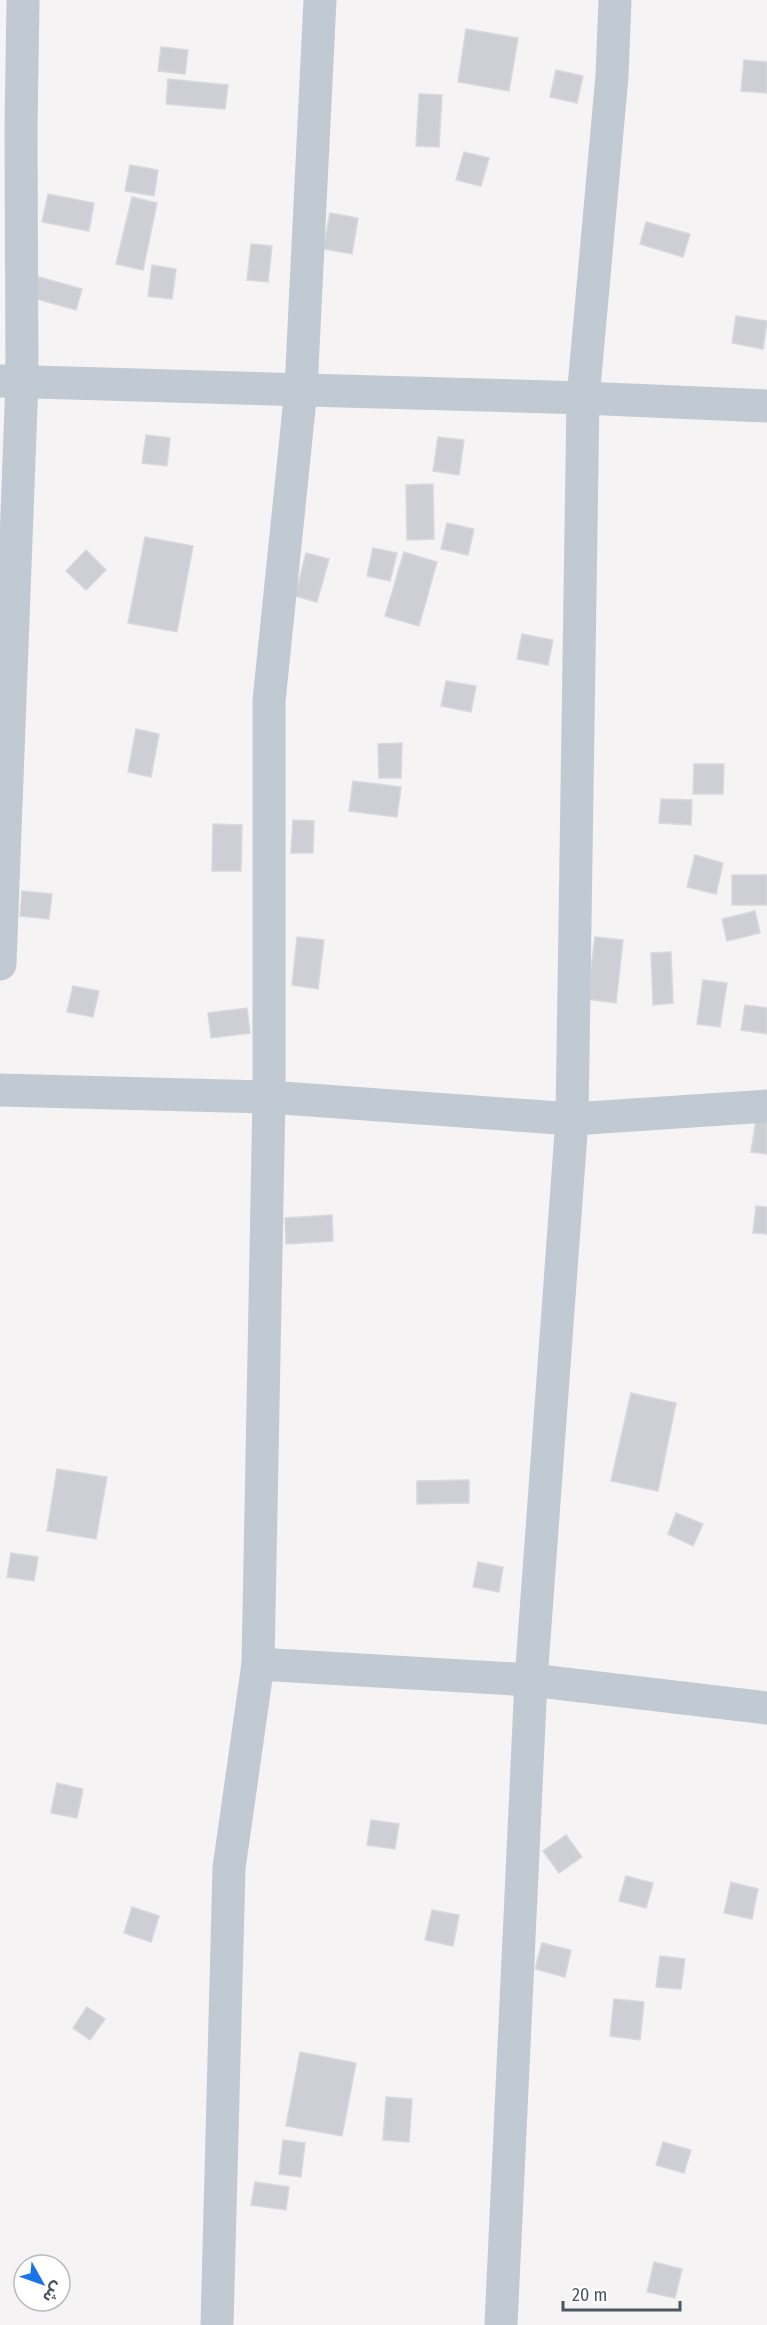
<svg xmlns="http://www.w3.org/2000/svg" width="767" height="2325" viewBox="0 0 767 2325" font-family="'Fira Sans Condensed','Noto Sans Arabic',sans-serif">
  <style>
    .building { fill: #cdcfd5; stroke: #d7d9de; stroke-width: 1.5 }
    .lines { fill: none; stroke-linecap: round; stroke-linejoin: round }
    .street { stroke: #c1cad2; stroke-width: 33 }
  </style>
  <rect width="100%" height="100%" fill="#f5f3f3"/>
  <g class="building">
    <path d="M466,29L518,38L509,91L458,82Z"/>
    <path d="M161,47L188,50L185,74L158,71Z"/>
    <path d="M744,60L767,62V93L741,91Z"/>
    <path d="M556,70L583,76L577,103L550,97Z"/>
    <path d="M168,79L228,85L225,109L166,104Z"/>
    <path d="M419,94L442,95L439,147L416,146Z"/>
    <path d="M464,152L489,158L481,186L456,180Z"/>
    <path d="M130,165L158,170L154,196L125,191Z"/>
    <path d="M48,194L94,203L89,231L42,222Z"/>
    <path d="M132,197L157,203L143,270L116,264Z"/>
    <path d="M330,213L358,218L352,254L323,249Z"/>
    <path d="M646,222L690,234L683,257L640,244Z"/>
    <path d="M251,244L272,246L268,282L247,280Z"/>
    <path d="M152,265L176,269L172,299L148,296Z"/>
    <path d="M39,277L82,289L76,310L33,298Z"/>
    <path d="M736,316L767,321L763,349L732,343Z"/>
    <path d="M146,435L170,438L167,466L142,463Z"/>
    <path d="M438,437L464,440L459,475L433,471Z"/>
    <path d="M433,484L434,539L407,540L406,485Z"/>
    <path d="M447,523L474,529L468,555L441,549Z"/>
    <path d="M145,537L193,546L177,632L128,623Z"/>
    <path d="M373,548L397,553L390,581L367,576Z"/>
    <path d="M86,550L106,570L86,590L66,571Z"/>
    <path d="M404,552L437,562L419,626L385,616Z"/>
    <path d="M306,553L329,559L317,602L295,596Z"/>
    <path d="M522,634L553,640L548,665L517,659Z"/>
    <path d="M446,681L476,686L471,712L441,706Z"/>
    <path d="M136,729L159,734L151,777L128,772Z"/>
    <path d="M402,743L401,778H379L378,744Z"/>
    <path d="M694,764H724L723,794H693Z"/>
    <path d="M353,781L401,787L397,817L349,811Z"/>
    <path d="M661,799L692,800L691,825L659,823Z"/>
    <path d="M293,820L314,821L313,853H291Z"/>
    <path d="M213,824L242,825L241,871H212Z"/>
    <path d="M695,855L723,863L716,894L687,887Z"/>
    <rect x="732" y="875" width="35" height="30"/>
    <path d="M22,891L52,894L49,919L20,916Z"/>
    <path d="M755,911L760,933L727,941L722,919Z"/>
    <path d="M297,937L324,940L318,989L292,985Z"/>
    <path d="M595,937L623,940L616,1003L587,999Z"/>
    <path d="M671,952L673,1003L653,1005L651,953Z"/>
    <path d="M703,980L727,983L720,1027L697,1024Z"/>
    <path d="M73,986L99,991L93,1017L67,1012Z"/>
    <path d="M745,1005L767,1008V1034L741,1030Z"/>
    <path d="M247,1008L250,1033L211,1038L208,1013Z"/>
    <path d="M757,1113L767,1114V1154L751,1152Z"/>
    <path d="M756,1206L767,1207V1234L753,1233Z"/>
    <path d="M332,1215L333,1241L286,1244L285,1218Z"/>
    <path d="M631,1393L676,1403L658,1491L611,1481Z"/>
    <path d="M57,1469L107,1477L96,1539L47,1531Z"/>
    <path d="M469,1480V1503L417,1504V1481Z"/>
    <path d="M676,1513L703,1524L693,1546L668,1534Z"/>
    <path d="M11,1553L38,1557L34,1581L7,1577Z"/>
    <path d="M478,1562L503,1567L499,1592L473,1587Z"/>
    <path d="M57,1783L83,1789L77,1818L51,1813Z"/>
    <path d="M371,1820L399,1824L395,1849L367,1845Z"/>
    <path d="M566,1835L582,1857L559,1873L543,1851Z"/>
    <path d="M626,1876L653,1883L646,1908L619,1901Z"/>
    <path d="M731,1882L758,1889L752,1919L724,1913Z"/>
    <path d="M132,1907L159,1916L151,1942L124,1933Z"/>
    <path d="M432,1910L459,1915L453,1946L425,1940Z"/>
    <path d="M542,1943L571,1950L565,1977L535,1969Z"/>
    <path d="M660,1956L685,1959L681,1989L656,1987Z"/>
    <path d="M614,1999L644,2002L640,2040L610,2036Z"/>
    <path d="M87,2007L105,2019L90,2040L73,2028Z"/>
    <path d="M300,2052L356,2063L342,2136L286,2126Z"/>
    <path d="M386,2097L412,2099L409,2142L383,2140Z"/>
    <path d="M283,2140L305,2143L301,2177L279,2174Z"/>
    <path d="M663,2142L691,2150L684,2173L656,2165Z"/>
    <path d="M255,2182L289,2187L286,2210L251,2205Z"/>
    <path d="M654,2262L682,2269L675,2298L647,2292Z"/>
  </g>
  <g class="lines">
    <g class="street">
      <path d="M1,381L583,398L767,406"/>
      <path d="M0,964L22,381L21,128L23,0"/>
      <path d="M0,1090L269,1097L572,1119L767,1106"/>
      <path d="M258,1664L531,1680L767,1708"/>
      <path d="M217,2325L229,1868L258,1664L269,1097V701L301,389L320,0"/>
      <path d="M501,2325L531,1680L572,1119L583,398L612,76L615,0"/>
    </g>
  </g>
  <g transform="translate(42 2283) rotate(130)"><circle r="28" fill="#ffffff" stroke="#b7bbc0" stroke-width="1.5"/>
  <path d="M0-4.5L10 22L0 15L-10 22Z" fill="#1a73e8"/>
  <text y="-9" font-size="16" font-weight="bold" text-anchor="middle" fill="#4a5661">ش</text>
  </g>
  <path d="M563 2301v9h117v-9" fill="none" stroke="#4a5661" stroke-width="3"/>
  <text x="572" y="2301" font-size="18" fill="#4a5661" stroke="#ffffff" stroke-width="4.5" paint-order="stroke">20 m</text>
</svg>
